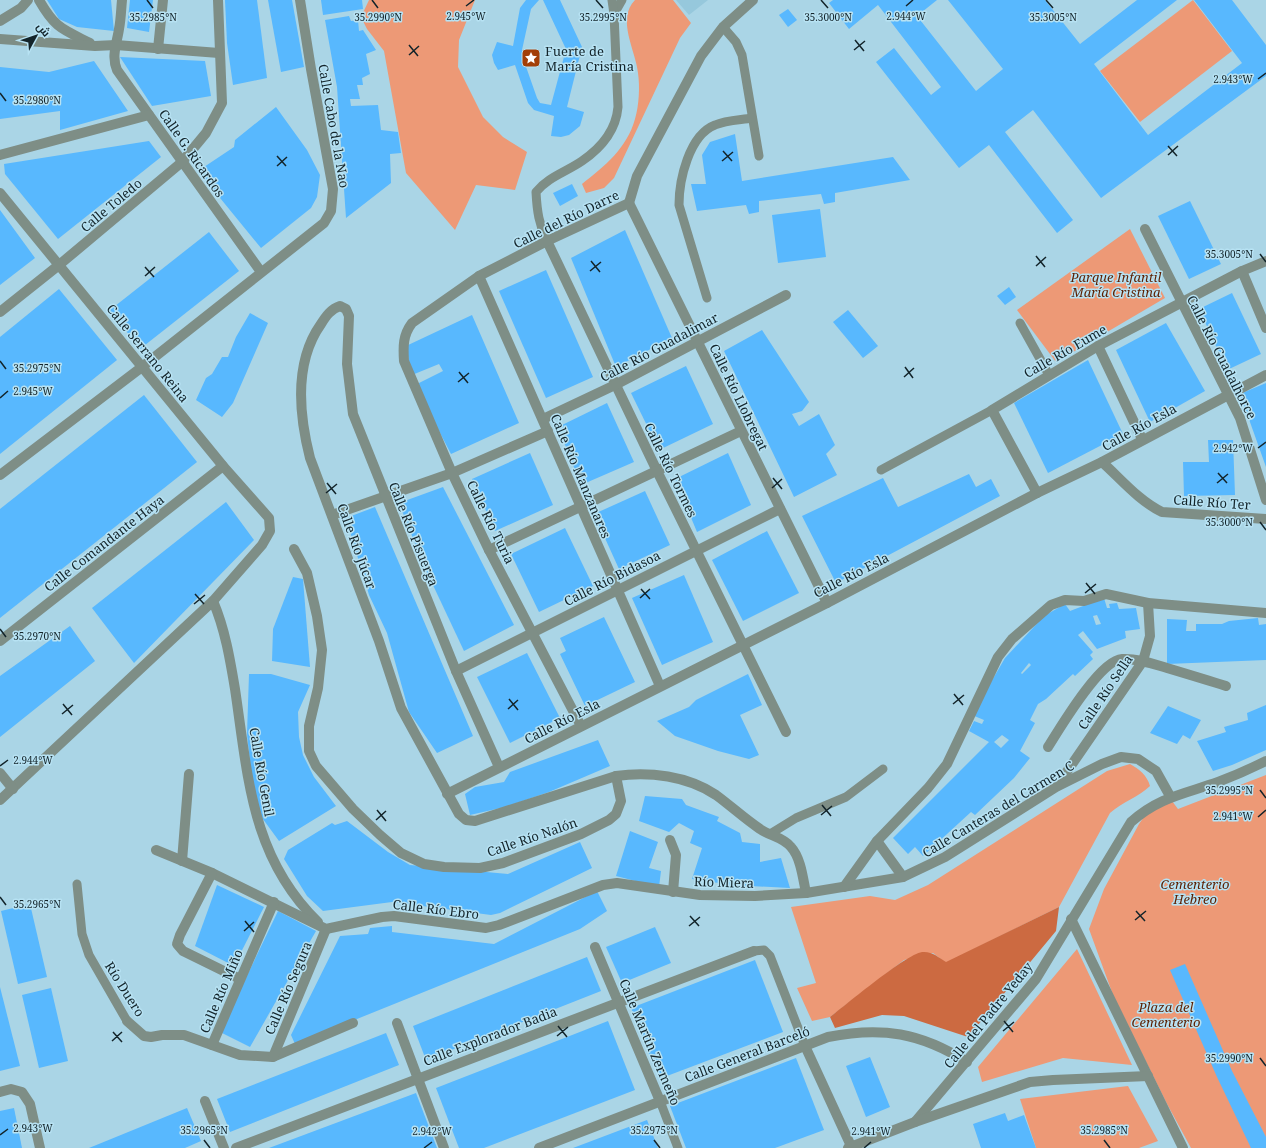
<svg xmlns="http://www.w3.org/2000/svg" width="1266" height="1148" viewBox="0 0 1266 1148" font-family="'Noto Serif',Cairo,serif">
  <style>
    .built { fill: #96c8dc }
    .green { fill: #ed9976 }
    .forest { fill: #cc6a41 }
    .building { fill: #58b8fe; fill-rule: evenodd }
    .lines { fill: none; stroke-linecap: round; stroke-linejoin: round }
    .lane { stroke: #7e8e86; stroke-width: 9 }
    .street { stroke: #7e8e86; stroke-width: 10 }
    .ticks { fill: none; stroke: #13242a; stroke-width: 1.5 }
    .labels { text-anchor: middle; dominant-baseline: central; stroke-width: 3; stroke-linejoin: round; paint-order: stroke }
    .poi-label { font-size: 13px; fill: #13242a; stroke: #b7e2f3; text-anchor: start }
    .street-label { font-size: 13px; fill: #13242a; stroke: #b7e2f3 }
    .park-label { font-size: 13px; font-style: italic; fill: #5d1f00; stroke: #b7e2f3 }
    .ticks-label { font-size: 10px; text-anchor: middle; fill: #13242a; stroke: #b7e2f3; stroke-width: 3; stroke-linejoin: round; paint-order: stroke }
  </style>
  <rect width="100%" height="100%" fill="#aad5e6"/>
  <path class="built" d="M676,0H708L689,15Z"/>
  <g class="green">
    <path d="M369,0H475L459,40L458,67L483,117L503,137L527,152L515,190L476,185L455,230L406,173L384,51L367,29L361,17Z"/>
    <path d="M635,0H673L691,23L680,38L614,178L604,188L586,193L582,184C605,166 627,148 635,119C639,105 640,87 638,73C636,51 616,19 635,0Z"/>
    <path d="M1193,0L1232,51L1140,122L1100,71Z"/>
    <path d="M1130,229L1165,298L1056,362L1017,310Z"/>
    <path d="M1130,764C1139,769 1147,775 1150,786C1139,797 1122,802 1110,813L1059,907L946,963L933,953L904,960L830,1017L812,1021L797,988L816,983L791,907L870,896L895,900L928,885L1107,771Z"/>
    <path d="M1266,775V1148H1191L1166,1102L1113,995L1089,929L1104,889L1139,824L1146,814L1169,797L1178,809Z"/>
    <path d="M1077,949L1132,1065L1063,1058L982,1082L978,1067Z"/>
    <path d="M1128,1086L1158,1141L1139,1148H1036L1020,1099Z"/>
  </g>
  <path class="forest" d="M1059,907L1056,931L968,1037L904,1016L882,1015L835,1028L830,1017C847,1004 905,955 922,952C932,951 938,957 946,962Z"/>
  <g class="building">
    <path d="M47,0H111L114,31L77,27L59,19Z"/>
    <path d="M130,0H153L149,32L127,28Z"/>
    <path d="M225,0H257L267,78L233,85L227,43Z"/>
    <path d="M268,0H292L304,67L281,72Z"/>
    <path d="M321,0H362L363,9L323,15Z"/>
    <path d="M526,0H539L531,9L522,50L524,61L537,98L540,103L551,105L565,53V47L543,0H560L582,47L567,107L584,112L580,126L569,135L561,137L551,136L554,116L534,110L528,103L515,65L498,70L494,63L492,55L497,42L513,46L520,8Z"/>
    <path d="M833,0H937L917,16L976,91L1003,69L948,0H1045L1080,44L1137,0H1177L1094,64L1148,135L1242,63L1194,0H1232L1266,45V76L1101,198L1033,110L1005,132L1073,220L1057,233L989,145L959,168L876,62L894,48L931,95L941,87L878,5L849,29L829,3Z"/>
    <path d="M788,9L797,20L788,27L779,15Z"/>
    <path d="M349,16L351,21L358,20L359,31L363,30L376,50L366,54L370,74L362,78L363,85H357L360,99H350L351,106L378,105L381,130L398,132L401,153L390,154L391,183L346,218L337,87L325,20Z"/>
    <path d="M120,57L205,61L211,96L152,106Z"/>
    <path d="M94,61L128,111L60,130V111L0,119V67L49,72Z"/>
    <path d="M276,107L307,150L320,175L317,197L311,208L261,248L198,171L234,147L235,140Z"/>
    <path d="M735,134L742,181L893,157L910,180L835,193V202L824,204L821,194L759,201V212L749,214L746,205L697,211L691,184H706L702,155L710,142Z"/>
    <path d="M149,141L161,157L58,239L5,174L4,164Z"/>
    <path d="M572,184L578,196L560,206L553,193Z"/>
    <path d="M1190,201L1221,264L1189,279L1158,216Z"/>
    <path d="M820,209L826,257L778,263L772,215Z"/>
    <path d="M0,210L35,258L0,285Z"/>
    <path d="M625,230L672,338L616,367L571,258Z"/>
    <path d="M209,232L239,271L140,349L110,310Z"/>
    <path d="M546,270L593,377L546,398L499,291Z"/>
    <path d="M1009,287L1016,297L1005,305L997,296Z"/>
    <path d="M59,289L117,360L0,454V337Z"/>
    <path d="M1232,293L1261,354L1227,370L1199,309Z"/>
    <path d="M848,310L878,346L863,358L833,322Z"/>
    <path d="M250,313L268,323L233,403L222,417L196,400L206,378L212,374L222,357H228L236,337Z"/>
    <path d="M472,315L519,423L451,454L415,385L443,371L439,364L412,375L406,346Z"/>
    <path d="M1166,323L1205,391L1150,422L1116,350Z"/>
    <path d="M762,330L809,402L802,411L792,414L799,426L819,414L835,445L826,454L837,475L794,497L724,351Z"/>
    <path d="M1088,360L1123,434L1048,473L1014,403Z"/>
    <path d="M686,366L713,424L659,450L631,393Z"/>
    <path d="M1266,383V467L1240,394Z"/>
    <path d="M144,395L197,462L0,618V509Z"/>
    <path d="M607,403L634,462L581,485L558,427Z"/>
    <path d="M1208,440H1233L1235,495L1184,496L1183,462H1209Z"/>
    <path d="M530,453L553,505L495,531L472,479Z"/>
    <path d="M728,453L751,505L697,532L675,479Z"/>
    <path d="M969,474L976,487L991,479L1000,496L836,583L802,516L883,478L898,507Z"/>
    <path d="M443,487L514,625L464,651L424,566L399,503Z"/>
    <path d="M645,491L670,545L619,569L594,514Z"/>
    <path d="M226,502L254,540L134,663L92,608Z"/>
    <path d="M375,507L473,736L437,753L409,712L387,633L369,595L346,518Z"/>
    <path d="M565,528L593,586L539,612L511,554Z"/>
    <path d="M767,531L799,593L743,621L712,560Z"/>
    <path d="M684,575L713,642L662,665L632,598Z"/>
    <path d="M293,577L303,579L310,667L272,661L273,629Z"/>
    <path d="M1104,598L1107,608H1110L1109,604L1117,603L1119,609L1136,608L1140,629L1125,631L1126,638L1097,649L1083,631L1078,635L1093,652L1090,655L1093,659L1075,676L1073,674L1046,699L1038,704L1030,720L1035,723L1020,751L1030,758L1014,778L975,815L971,812L923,856L915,847L908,854L893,838L989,742L969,731L974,721L982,724L984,720L972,715L1005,658L1044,616L1065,604L1070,611ZM1097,615L1101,624L1096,625L1093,616ZM1029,663L1031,665L1022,674L1021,673ZM1002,735L1009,740L1001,748L994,742Z"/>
    <path d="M604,617L635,682L585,706L560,654L566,651L560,638Z"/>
    <path d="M1258,618L1259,625L1266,624V660L1167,664V619L1187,620L1186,631H1196V624H1222L1229,621Z"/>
    <path d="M70,626L95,661L0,737V676Z"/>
    <path d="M527,653L560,718L510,743L477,677Z"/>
    <path d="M249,674H271L310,685L298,712L299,737L303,755L314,777L336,806L279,841L260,815L253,790L247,734Z"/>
    <path d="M748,674L762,705L740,715L759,755L749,759L718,751L675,736L657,721L689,707L696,700Z"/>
    <path d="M1266,705V750L1232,765L1213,771L1197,741L1226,732L1224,727L1248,720L1247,713Z"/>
    <path d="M1168,706L1201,720L1190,739L1183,735L1177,744L1150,733Z"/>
    <path d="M598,740L610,766L549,792L505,807L470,815L465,794L475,787L504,782L510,772Z"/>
    <path d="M645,796L682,799L686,805L719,817L717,821L740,833L742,842L760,844V862L781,858L790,888L732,885L692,879L702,848L690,843L694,831L679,823L669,832L639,821Z"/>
    <path d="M347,821L388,852L410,865L508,874L580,842L592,868L500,913L491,915L392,902L323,911L307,896L284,859L288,850L332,823L335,825Z"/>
    <path d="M630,831L658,842L649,868L661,871L659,887L616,876Z"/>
    <path d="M217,885L264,907L234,966L195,946Z"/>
    <path d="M597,891L607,911L580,929L295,1044L291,1035L340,936L368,934L370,928L392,926V932L494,944Z"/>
    <path d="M30,904L47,977L18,984L1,911Z"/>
    <path d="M278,911L316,931L250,1047L220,1032Z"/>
    <path d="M655,927L671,963L622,983L606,947Z"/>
    <path d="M587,957L601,991L426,1060L413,1026Z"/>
    <path d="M755,960L783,1032L659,1079L631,1008Z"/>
    <path d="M1185,964L1232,1071L1266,1137V1148H1251L1217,1077L1170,970Z"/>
    <path d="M0,987L20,1066L0,1071Z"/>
    <path d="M51,988L68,1061L39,1068L22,995Z"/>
    <path d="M608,1021L635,1090L484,1148H459L436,1088Z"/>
    <path d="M386,1033L399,1065L230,1132L217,1099Z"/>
    <path d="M870,1057L890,1107L866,1117L846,1066Z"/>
    <path d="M796,1058L824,1130L775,1148H686L670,1106Z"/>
    <path d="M416,1093L437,1148H269Z"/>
    <path d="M14,1108L22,1148H0V1111Z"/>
    <path d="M187,1108L201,1141L185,1148H89Z"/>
    <path d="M1005,1113L1008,1121L1024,1115L1036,1148H981L973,1124Z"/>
    <path d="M647,1120L658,1148H573Z"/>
  </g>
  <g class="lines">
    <g class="lane">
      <path d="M614,14L622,0"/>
      <path d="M723,27L736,42L742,55L759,156"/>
      <path d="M547,241C539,225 537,211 536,192C548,177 566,172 582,161C601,148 616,130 618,107L614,14L612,0"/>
      <path d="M707,298L679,205C679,180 689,135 715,125C726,120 740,120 752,118"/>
      <path d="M1020,323L1049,375"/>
      <path d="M881,470L992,410"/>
      <path d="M770,834L796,818L846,797L883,769"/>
      <path d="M77,884L82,934L89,955L127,1021"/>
      <path d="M754,951L764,950L770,956L805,1046"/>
      <path d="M660,1101L678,1148"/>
    </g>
    <g class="street">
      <path d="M39,0C55,28 62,29 90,43"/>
      <path d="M122,0C121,10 121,19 119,29C117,43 111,56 117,70L261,272"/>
      <path d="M0,21L21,8L28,0"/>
      <path d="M0,39L95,46L116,45L219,53"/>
      <path d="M158,49L163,0"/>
      <path d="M0,155L149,115"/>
      <path d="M0,193L223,466L269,518L270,531L262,545L213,601L0,800"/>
      <path d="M629,203L827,603"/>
      <path d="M629,203L637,176L701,56L723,27L753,0"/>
      <path d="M1145,229L1240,418L1266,500"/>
      <path d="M547,241L657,471L786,732"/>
      <path d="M1242,271L1266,328"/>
      <path d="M479,276L660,686"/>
      <path d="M0,312L59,265L182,162L206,133L222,103L218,0"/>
      <path d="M1098,346L1142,439"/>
      <path d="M543,419L615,385L786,295"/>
      <path d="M1102,462C1121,479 1139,501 1162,512L1266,519"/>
      <path d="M0,475L142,367L324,223L331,211L333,189L311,69L300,0"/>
      <path d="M1037,493L992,410L1098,346L1242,271L1266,261"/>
      <path d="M332,515L452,473L548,431"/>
      <path d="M294,549L307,573L317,616L322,650L318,688L309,726V751L316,766L353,809L380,835L401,853L424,864L444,867L480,868L503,863L581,834L609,820L616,814L621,801L616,776"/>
      <path d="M489,550L741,431"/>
      <path d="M213,601C225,629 230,659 235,689C248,776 251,857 318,922"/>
      <path d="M0,641L223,466"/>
      <path d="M456,671L780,509"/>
      <path d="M581,726L489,550L452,473L404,361C403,346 403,335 412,323L479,276L547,241L629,203"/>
      <path d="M1048,747C1060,728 1100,660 1122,659C1137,658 1153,664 1167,668C1187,674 1207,680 1226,686"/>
      <path d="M499,767L456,671L353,414L347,364L349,316L346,309L340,306C331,309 326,316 321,324C294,362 299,415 310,458L379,641L401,708L459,814L466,820L475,821L616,776C649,771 688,776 716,795C731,806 745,819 760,829C770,836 783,837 791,847C801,858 803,879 806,893"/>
      <path d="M0,773L13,789"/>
      <path d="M1057,786L1143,661L1150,636L1148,603"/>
      <path d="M447,794L827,603L1037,493L1102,462L1266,375"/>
      <path d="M670,840L676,855L673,892"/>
      <path d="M877,841L903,877"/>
      <path d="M156,850L212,873L326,929L382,917L394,916L486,928L499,925L603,885L617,883L700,895L755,896L806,893L903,877L945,857L1056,787L1102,764L1121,757L1138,759L1156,771L1170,796"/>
      <path d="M182,861L189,774"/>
      <path d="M212,873L180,935L177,944L183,951L240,979"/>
      <path d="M844,887L877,841L928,788L947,764L998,657L1012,639L1051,605L1065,600L1084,601L1106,594L1148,603L1266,613"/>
      <path d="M1071,919L1183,1148"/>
      <path d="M595,947L660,1101"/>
      <path d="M127,1021L144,1036L151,1037L162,1035H184L240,1055L273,1057L353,1023"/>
      <path d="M397,1023L444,1148"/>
      <path d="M212,1045L274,902"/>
      <path d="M805,1046L852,1148"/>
      <path d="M273,1057L326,929"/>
      <path d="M0,1092L11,1089L22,1092L30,1104L40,1148"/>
      <path d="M205,1101L224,1148"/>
      <path d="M915,1122L1036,979L1131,822C1159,797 1184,794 1218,782C1234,776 1250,769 1266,761"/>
      <path d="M236,1148L754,951"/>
      <path d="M539,1148L828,1037C882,1026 921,1033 967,1062"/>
      <path d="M848,1148L915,1122L1030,1082L1053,1080L1148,1076"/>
    </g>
  </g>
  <path class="ticks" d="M147,0L153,8M372,0L378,8M596,0L603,8M821,0L828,8M1046,0L1053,8M466,6L474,0M906,6L913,0M855,40L864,51M409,45L418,56M854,50L865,41M409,55L419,46M1258,79L1266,73M0,93L6,101M1168,146L1177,156M723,151L732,161M1168,155L1178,146M277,156L286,166M722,161L733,152M277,166L287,157M1260,254L1266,262M1036,256L1045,267M591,261L600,272M1036,266L1046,257M145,267L154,277M590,271L601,262M145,276L155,267M0,361L6,369M905,367L913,378M459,372L468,383M904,377L914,368M458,382L469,373M0,398L8,391M1258,448L1266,442M1218,473L1227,483M773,478L782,489M327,483L336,494M1217,483L1228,474M772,488L782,479M326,493L337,484M1260,522L1266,530M1086,583L1095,594M641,589L650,599M1085,593L1096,584M195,594L204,604M640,598L650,589M194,604L205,595M0,629L6,637M954,694L963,705M509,699L518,710M63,704L72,715M953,704L964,695M508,709L518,700M62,714L73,705M0,766L8,760M1260,790L1266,798M822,805L831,816M377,810L386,821M821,815L832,806M1258,817L1266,810M376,820L386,811M0,897L6,905M1136,911L1145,921M690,916L699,926M1135,920L1146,911M245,921L254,932M689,926L700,917M244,931L254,922M1004,1021L1013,1032M558,1026L567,1037M1003,1031L1014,1022M113,1032L122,1042M557,1036L568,1027M112,1041L122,1032M1260,1058L1266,1066M0,1135L8,1129M204,1140L210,1148M654,1140L660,1148M1104,1140L1110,1148M424,1148L432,1142M864,1148L871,1142"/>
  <defs>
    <g id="sight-square" transform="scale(1)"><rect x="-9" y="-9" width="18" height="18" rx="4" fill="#a33f08" stroke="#b7e2f3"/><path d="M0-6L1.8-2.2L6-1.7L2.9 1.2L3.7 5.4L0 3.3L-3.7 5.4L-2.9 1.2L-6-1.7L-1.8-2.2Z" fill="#fff"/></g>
  </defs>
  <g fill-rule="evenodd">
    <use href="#sight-square" x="531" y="58"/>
  </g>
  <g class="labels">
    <g class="poi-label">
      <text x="545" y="51">Fuerte de<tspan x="545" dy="15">María Cristina</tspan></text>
    </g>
    <g class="street-label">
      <text transform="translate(334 126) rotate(80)">Calle Cabo de la Nao</text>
      <text transform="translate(192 153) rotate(55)">Calle G. Ricardos</text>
      <text transform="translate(111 205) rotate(-40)">Calle Toledo</text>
      <text transform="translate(566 219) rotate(-26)">Calle del Río Darre</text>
      <text transform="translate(659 347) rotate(-28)">Calle Río Guadalimar</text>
      <text transform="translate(1065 351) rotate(-30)">Calle Río Eume</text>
      <text transform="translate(148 353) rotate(51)">Calle Serrano Reina</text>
      <text transform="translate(1222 357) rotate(63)">Calle Río Guadalhorce</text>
      <text transform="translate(739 397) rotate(64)">Calle Río Llobregat</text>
      <text transform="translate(1139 427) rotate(-29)">Calle Río Esla</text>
      <text transform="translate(671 470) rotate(64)">Calle Río Tormes</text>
      <text transform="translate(581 476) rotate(67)">Calle Río Manzanares</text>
      <text transform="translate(1212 502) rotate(4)">Calle Río Ter</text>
      <text transform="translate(491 522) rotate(64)">Calle Río Turia</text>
      <text transform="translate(414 534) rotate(68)">Calle Río Pisuerga</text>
      <text transform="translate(104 543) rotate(-38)">Calle Comandante Haya</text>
      <text transform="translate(357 546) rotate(70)">Calle Río Júcar</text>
      <text transform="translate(851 575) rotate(-27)">Calle Río Esla</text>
      <text transform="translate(612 578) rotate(-27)">Calle Río Bidasoa</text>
      <text transform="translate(1105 692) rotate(-56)">Calle Río Sella</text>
      <text transform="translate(562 721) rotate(-27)">Calle Río Esla</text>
      <text transform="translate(262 772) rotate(80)">Calle Río Genil</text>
      <text transform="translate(998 809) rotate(-31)">Calle Canteras del Carmen C</text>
      <text transform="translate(532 837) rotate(-19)">Calle Río Nalón</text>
      <text transform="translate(724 882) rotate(2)">Río Miera</text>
      <text transform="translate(436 909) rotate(7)">Calle Río Ebro</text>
      <text transform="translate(288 988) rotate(-67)">Calle Río Segura</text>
      <text transform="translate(125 989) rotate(58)">Río Duero</text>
      <text transform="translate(221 991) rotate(-67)">Calle Río Miño</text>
      <text transform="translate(988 1015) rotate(-51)">Calle del Padre Yeday</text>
      <text transform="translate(490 1036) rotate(-21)">Calle Explorador Badia</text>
      <text transform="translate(650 1042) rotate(67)">Calle Martín Zermeño</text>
      <text transform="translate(747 1054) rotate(-21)">Calle General Barceló</text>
    </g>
    <g class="park-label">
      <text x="1116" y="277">Parque Infantil<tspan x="1116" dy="15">María Cristina</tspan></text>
      <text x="1195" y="884">Cementerio<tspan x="1195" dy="15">Hebreo</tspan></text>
      <text x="1166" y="1007">Plaza del<tspan x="1166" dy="15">Cementerio</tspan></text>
    </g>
  </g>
  <g class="ticks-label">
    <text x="466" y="20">2.945°W</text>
    <text x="906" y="20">2.944°W</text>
    <text x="153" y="21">35.2985°N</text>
    <text x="378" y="21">35.2990°N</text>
    <text x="603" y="21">35.2995°N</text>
    <text x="828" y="21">35.3000°N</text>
    <text x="1053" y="21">35.3005°N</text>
    <text x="1233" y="83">2.943°W</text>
    <text x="37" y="104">35.2980°N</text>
    <text x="1229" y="258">35.3005°N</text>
    <text x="37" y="372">35.2975°N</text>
    <text x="33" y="395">2.945°W</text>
    <text x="1233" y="452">2.942°W</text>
    <text x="1229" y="526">35.3000°N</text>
    <text x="37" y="640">35.2970°N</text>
    <text x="33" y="764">2.944°W</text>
    <text x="1229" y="794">35.2995°N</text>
    <text x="1233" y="820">2.941°W</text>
    <text x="37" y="908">35.2965°N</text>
    <text x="1229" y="1062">35.2990°N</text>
    <text x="33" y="1132">2.943°W</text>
    <text x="204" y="1134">35.2965°N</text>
    <text x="654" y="1134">35.2975°N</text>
    <text x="1104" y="1134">35.2985°N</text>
    <text x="432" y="1135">2.942°W</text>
    <text x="871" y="1135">2.941°W</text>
  </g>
  <g transform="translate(36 36) rotate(50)" stroke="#b7e2f3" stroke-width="3" paint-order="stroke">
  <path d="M0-3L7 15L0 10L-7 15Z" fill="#13242a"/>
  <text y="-6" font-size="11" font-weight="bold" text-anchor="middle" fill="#13242a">ش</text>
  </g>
</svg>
